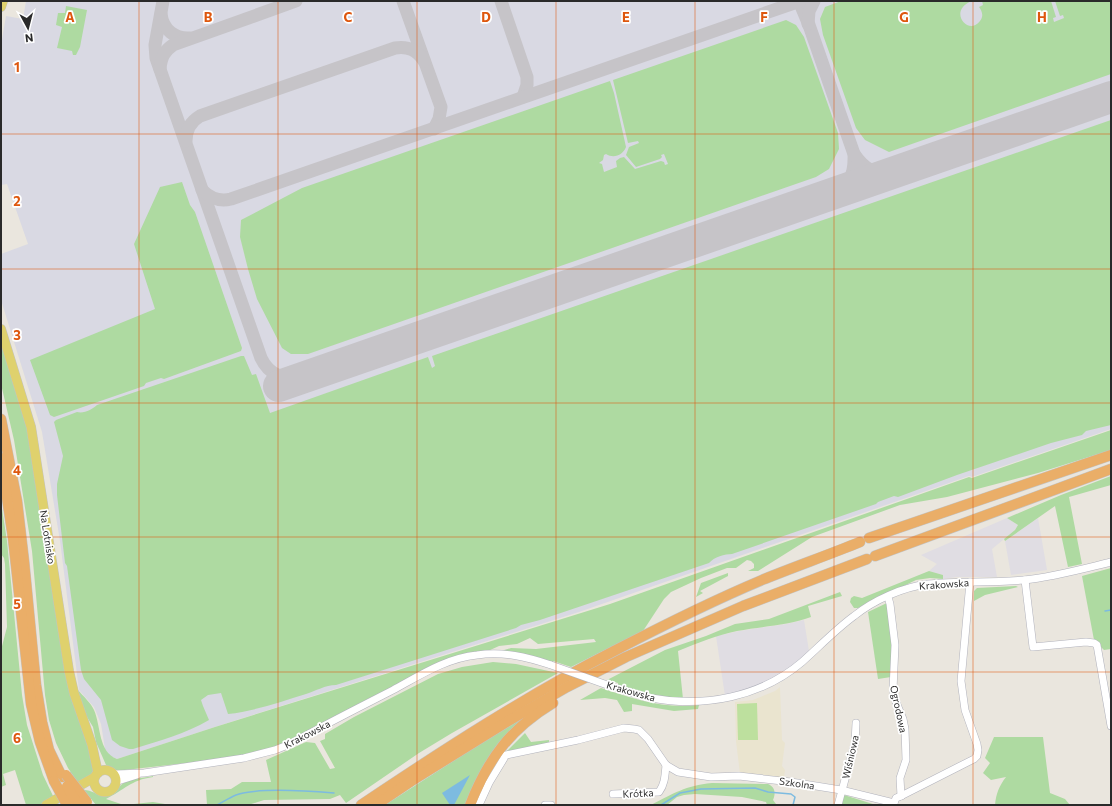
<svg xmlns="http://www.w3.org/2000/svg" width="1112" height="806" viewBox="0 0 1112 806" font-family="Commissioner,sans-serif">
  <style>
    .industrial { fill: #e0dde3 }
    .education { fill: #eae4cf }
    .airport { fill: #d9d9e3 }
    .green { fill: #aedaa1 }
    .pitch { fill: #bde09e }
    .water { fill: #7dbbe0 }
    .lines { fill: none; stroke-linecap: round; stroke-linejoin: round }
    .stream { stroke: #7dbbe0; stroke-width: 1.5 }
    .taxiway { stroke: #c6c4c8; stroke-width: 13 }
    .runway { stroke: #c6c4c8; stroke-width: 32 }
    .minor-casing { stroke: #b1b2bc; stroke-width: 8 }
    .major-casing { stroke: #c3c3c3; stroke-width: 10 }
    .highway-casing { stroke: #c3c3c3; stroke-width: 11 }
    .minor { stroke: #fff; stroke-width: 7 }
    .major { stroke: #dfd16d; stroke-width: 9 }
    .highway { stroke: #eaae68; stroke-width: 10 }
    .minor-bridge-casing { stroke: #b1b2bc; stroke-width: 8; stroke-linecap: butt }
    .highway-bridge-casing { stroke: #c3c3c3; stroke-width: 11; stroke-linecap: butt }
    .minor-bridge { stroke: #fff; stroke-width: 7 }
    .highway-bridge { stroke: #eaae68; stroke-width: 10 }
    .grid { fill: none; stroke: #de570e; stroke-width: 1; stroke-opacity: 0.55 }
    .labels { text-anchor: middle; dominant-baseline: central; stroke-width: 3.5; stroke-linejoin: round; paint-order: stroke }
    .street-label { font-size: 10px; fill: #2a2a2a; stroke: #fff }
    .grid-label { font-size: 13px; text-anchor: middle; font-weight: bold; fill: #de570e; stroke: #fff; stroke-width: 3.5; stroke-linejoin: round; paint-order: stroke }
  </style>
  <rect width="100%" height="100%" fill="#eae6de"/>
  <g class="industrial">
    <path d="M1007,518L1018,525L1015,530L992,549L997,577H956L943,579V575L929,571L937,564L921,555Z"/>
    <path d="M1038,518L1047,570L1011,575L1005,541Z"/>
    <path d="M804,620L809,651L790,668L763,684L725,696L716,636L739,631L786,624Z"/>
  </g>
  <path class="education" d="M780,687L782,740L785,743L782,766L785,770L784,778L759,774H740L736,741L735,702L753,700L775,691Z"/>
  <path class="airport" d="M26,1H1111V429L972,477L969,476L579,612L221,725L117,759L110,756L105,749L101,724L94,707L79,690L60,541L42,432L1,300V254L28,244L7,184L1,185V45L6,16L23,19Z"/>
  <g class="green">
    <path d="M841,1H972C947,10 968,37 980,21C984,16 982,11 979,7L983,5L982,1H1051L1056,17L1053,18L1054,22L1064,18L1063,15L1060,16L1055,1H1111V74L889,152L865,140L856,128L823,35L820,19L825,7Z"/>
    <path d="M66,6L87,10L80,47L76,55H73L72,51L57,48L62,27L56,25L58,13H65Z"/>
    <path d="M786,20L796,25L804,37L838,133L839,149L829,169L816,177L308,354H291L282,348L257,299L248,269L240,237L241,220L302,188L610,81L614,93L626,147C623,155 614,159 606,154L604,155L603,160L599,163L602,164L604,172L617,167L616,161L620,158L624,157L635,169L661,161L664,162L665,165L668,164L664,154L661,155L662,157L660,159L636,167L626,155L629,147L639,143L638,141L628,143L613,80Z"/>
    <path d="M1111,120V425L1086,431L1082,435L1051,443L957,475L898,497L894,496L878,502L876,504L732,554C725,554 714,557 709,563L540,620L521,625L516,628L336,685C325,685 316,691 306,694C280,702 255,711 228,714L221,693L208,695L201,700L203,706L209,720C185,734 159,741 133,749H129L120,746L112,740L101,700L84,679L81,670L67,566L65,563L57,495V484L63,456L54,422L56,420L77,412C84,414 93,409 97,405L241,356H244L252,375L256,374L270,413L428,357L432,368L435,366L432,356Z"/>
    <path d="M182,182L190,205L195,212L242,348L241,351L164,379L161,378L146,383L144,386L54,417L50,415L30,360L155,309L134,244L160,187Z"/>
    <path d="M1,342L27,427L46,547L94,769L93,775L78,783L68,768L56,743L49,720L45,695L32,551L14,440L1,384Z"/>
    <path d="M1111,430V450L1038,473L947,497L900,505L812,537L758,571H748L754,568V564L751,561L747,560L736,568H727L701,578L671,592L664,599L643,631L571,667L553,661L552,663L501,651L511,648L536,649L596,642L594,639L538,644L530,638L517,644L499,646L488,651L469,653L275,748L231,758L116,771L106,765L96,742L93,727L84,712L78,690C83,696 91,703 94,710C101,726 98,752 117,759L215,727L610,604L969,477L972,478Z"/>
    <path d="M1111,476V485L1069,497L1082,564L1068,567L1055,506L1005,541L1004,539L1015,530L1018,525L1007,518L1061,495Z"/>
    <path d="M1,502L7,541L22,695L27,725L43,775L54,798L43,805H26L15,770L3,774L6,785L1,787V650L7,627L5,564L4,558L1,554Z"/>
    <path d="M1111,568V649L1104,650L1094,640L1082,576Z"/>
    <path d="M929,571L943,575V579L930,578L916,580L858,608H854L850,602L851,598L854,596L862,598Z"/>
    <path d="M728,573V576L700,591L703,593L696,597L701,583Z"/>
    <path d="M1016,586L1018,587L985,595L974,601V591L977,588Z"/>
    <path d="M840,592L842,596L808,606L811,617C787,626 762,626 737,631C717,635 698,643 678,651L683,699H665L618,686V683L607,680L665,650L706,636L735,624L769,619Z"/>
    <path d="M889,602L894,651L891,677L878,679L868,612Z"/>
    <path d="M493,662L516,664L558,673L452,733L419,753L346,803L340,795L330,799L264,800L248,805H207L206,790L231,789L242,782H271L266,760L306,742L315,743L330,769L335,768L320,741L325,739V734L354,717L438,674L462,667Z"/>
    <path d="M601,688C635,699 662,709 699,705L698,709L674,711L632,704V711L624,712L617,700L605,698L580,700Z"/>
    <path d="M523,718L467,805H385L475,747Z"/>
    <path d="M525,733L531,742L549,740V744L505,753Z"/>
    <path d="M994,737H1043L1050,793L1065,799L1070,805H995C996,794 999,786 1006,777L991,780L983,773L990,763L985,758Z"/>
    <path d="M153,776V777C131,780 124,790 106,799L124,805L153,802L171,805H96L84,790C92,790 100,797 108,795C116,794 118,786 125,782C133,778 144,778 153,776Z"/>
    <path d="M712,783L768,784C775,787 776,793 773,800L776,804L781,805H767L766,802L742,797L695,794L684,795L677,797L667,805H651C674,793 685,786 712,783Z"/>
    <path d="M844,795L876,805H842Z"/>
  </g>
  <path class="pitch" d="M757,703L758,740H738L737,704Z"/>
  <path class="water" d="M470,775L454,805H450L442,793Z"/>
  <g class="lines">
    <g class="stream">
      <path d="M1105,611L1111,610"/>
      <path d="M217,805C223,802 229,798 236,795C258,787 310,791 334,793"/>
      <path d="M661,805L680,793L701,789L755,788L768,792L791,794L795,797L793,805"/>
    </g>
    <g class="taxiway">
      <path d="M163,1L155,45L156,58L261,358C269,375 283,379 301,379"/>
      <path d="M403,1L441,107L439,119L434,129"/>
      <path d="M501,1L527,77V85L523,97"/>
      <path d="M799,1L809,25L854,154C855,178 849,184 829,195"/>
      <path d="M161,14C163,30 175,39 190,38"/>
      <path d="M808,24L809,11L814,1"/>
      <path d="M160,69C161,58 164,51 173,45L296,1"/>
      <path d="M186,141C186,130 190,122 200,116L395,48C408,46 417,50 424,61"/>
      <path d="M854,154C865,170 873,173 892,173"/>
      <path d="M202,190C210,198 219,202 231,199L800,1"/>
    </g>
    <path class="runway" d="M279,386L1111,97"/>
    <g class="minor-casing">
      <g id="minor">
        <path d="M1025,580L1033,647L1086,642L1094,643L1097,645L1111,726"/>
        <path d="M888,597L890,604L895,645L893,690L896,702L903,719L905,729L906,760L900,778L901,796"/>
        <path d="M610,686C624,690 637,695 651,698C704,708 761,697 802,662C819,647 835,630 854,616C874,600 903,587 928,584C960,581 992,583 1024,580C1053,577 1082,569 1111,562"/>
        <path d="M112,773L116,774L144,773L244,758L275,750L290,744C324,725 358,708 393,690C419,676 446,658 477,655C503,651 527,657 551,665"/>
        <path d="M115,784L118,781L137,775"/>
        <path d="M613,794L659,792C665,784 665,775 666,765"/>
        <path d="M894,803L896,798L901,796L974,759L977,756L978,750L977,744L965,710L961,681L970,582"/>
        <path d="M479,805L489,783L506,755L578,740L624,728L634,729L639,730L648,739L666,765L678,772L711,777L739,776L791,782L841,790L894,803"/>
        <path d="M545,805H551"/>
        <path d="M838,805L855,743L856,723"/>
      </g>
    </g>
    <g class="major-casing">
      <g id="major">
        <path d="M1,7L3,1"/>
        <path d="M1,329L31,427L69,671L74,693L92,745L98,773"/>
        <circle cx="105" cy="781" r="11"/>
        <path d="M46,805L95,777"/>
      </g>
    </g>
    <g class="highway-casing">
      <g id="highway">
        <path d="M1,419L17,501L24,561L36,685L42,722L49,750L62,777"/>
        <path d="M1,458L13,538L31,704L40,742L54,781"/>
        <path d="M869,538L1111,455"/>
        <path d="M875,556L1111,469"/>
        <path d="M361,805C443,750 526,696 614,651C662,626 712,601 762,580C794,567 828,555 860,542"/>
        <path d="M376,805L413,780L505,723L567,687L626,657L743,606L867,559"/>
        <path d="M470,805C488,759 510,729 553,703"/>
      </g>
    </g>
    <use href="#minor" class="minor"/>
    <use href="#major" class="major"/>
    <use href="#highway" class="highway"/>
    <g class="minor-bridge-casing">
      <path id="minor-bridge" d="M551,665L610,686"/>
    </g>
    <g class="highway-bridge-casing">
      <g id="highway-bridge">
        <path d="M66,775L87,802"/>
        <path d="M54,781L67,805"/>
        <path d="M67,786L78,805"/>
      </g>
    </g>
    <use href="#minor-bridge" class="minor-bridge"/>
    <use href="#highway-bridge" class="highway-bridge"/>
  </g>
  <path class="grid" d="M139,1V805M278,1V805M417,1V805M556,1V805M695,1V805M834,1V805M973,1V805M1,134H1111M1,269H1111M1,403H1111M1,537H1111M1,672H1111"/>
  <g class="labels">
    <g class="street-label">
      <text transform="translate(48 537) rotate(81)">Na Lotnisko</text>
      <text transform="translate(944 584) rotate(-4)">Krakowska</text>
      <text transform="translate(631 691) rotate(16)">Krakowska</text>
      <text transform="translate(899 709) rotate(78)">Ogrodowa</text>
      <text transform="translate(307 734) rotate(-27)">Krakowska</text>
      <text transform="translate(850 757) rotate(-77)">Wiśniowa</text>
      <text transform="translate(797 783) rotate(8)">Szkolna</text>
      <text transform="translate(638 793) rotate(-3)">Krótka</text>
    </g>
  </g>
  <g class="grid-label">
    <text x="70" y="22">A</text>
    <text x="208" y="22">B</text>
    <text x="348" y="22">C</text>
    <text x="486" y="22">D</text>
    <text x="626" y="22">E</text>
    <text x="764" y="22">F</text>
    <text x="904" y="22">G</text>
    <text x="1042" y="22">H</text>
    <text x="17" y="72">1</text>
    <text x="17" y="206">2</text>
    <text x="17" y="340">3</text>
    <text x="17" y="475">4</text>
    <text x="17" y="609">5</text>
    <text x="17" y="743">6</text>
  </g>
  <rect width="1112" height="806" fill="none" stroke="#2a2a2a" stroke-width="4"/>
  <g transform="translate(28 28) rotate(173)" stroke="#ffffff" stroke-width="3" paint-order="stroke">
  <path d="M0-3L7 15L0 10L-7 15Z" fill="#2a2a2a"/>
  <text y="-6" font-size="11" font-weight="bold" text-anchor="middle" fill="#2a2a2a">N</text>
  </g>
</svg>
